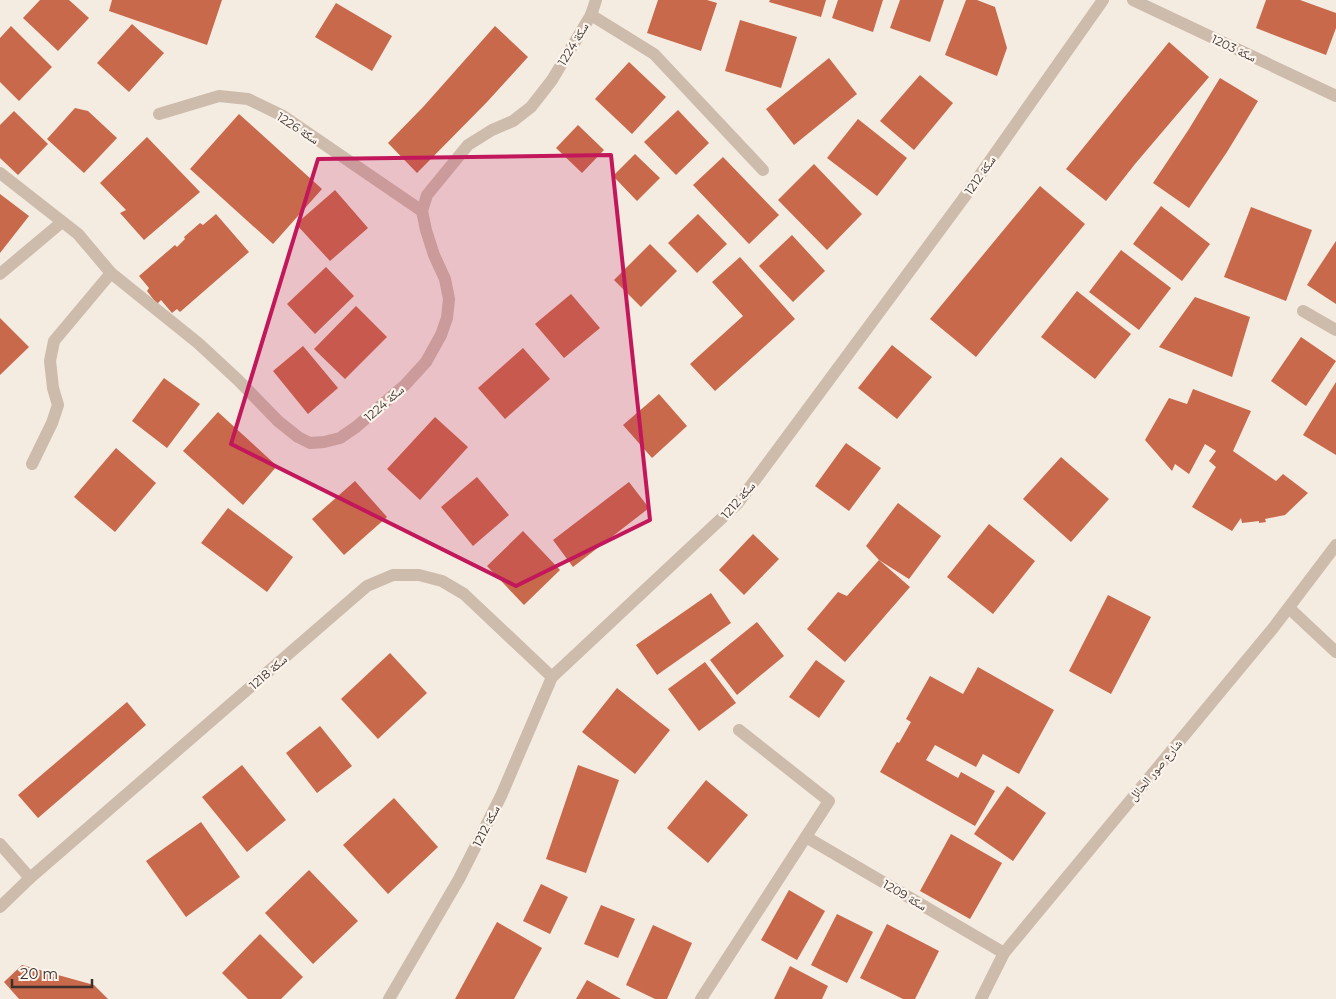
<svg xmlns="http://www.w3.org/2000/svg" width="1336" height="999" viewBox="0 0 1336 999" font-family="Montserrat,'Noto Naskh Arabic',sans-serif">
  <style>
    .building { fill: #c8694b }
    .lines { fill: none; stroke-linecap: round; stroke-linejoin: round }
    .service { stroke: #cdbbac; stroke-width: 12 }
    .minor { stroke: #cdbbac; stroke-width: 12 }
    .marked { fill: #c2185b; fill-opacity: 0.2; stroke: #c2185b; stroke-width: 4; stroke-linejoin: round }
    .labels { text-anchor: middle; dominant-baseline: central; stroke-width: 4.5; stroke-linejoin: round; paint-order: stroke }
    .street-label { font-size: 12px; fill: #3b302b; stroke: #fbf5ee }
  </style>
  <rect width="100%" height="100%" fill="#f4ebe1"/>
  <g class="building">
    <path d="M40,0H69L89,18L58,51L23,18Z"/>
    <path d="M112,0H222L207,45L109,11Z"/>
    <path d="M658,0H707L717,3L701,51L647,33Z"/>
    <path d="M770,0H826L821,17L769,2Z"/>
    <path d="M838,0H883L873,32L832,18Z"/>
    <path d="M900,0H944L930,42L890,28Z"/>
    <path d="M966,0H977L995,7L1007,48L997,76L945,55Z"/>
    <path d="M1266,0H1300L1336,13V28L1326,55L1256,28Z"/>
    <path d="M336,3L392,36L372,71L315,37Z"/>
    <path d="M740,20L797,37L781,88L725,71Z"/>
    <path d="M132,24L164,53L129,92L97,63Z"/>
    <path d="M11,26L52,67L19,101L0,82V38Z"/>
    <path d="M495,26L528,57L487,102L417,173L388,143L424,106Z"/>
    <path d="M1169,42L1209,77L1135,164L1106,201L1066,169Z"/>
    <path d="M829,58L857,94L794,145L766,109Z"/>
    <path d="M629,62L666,97L632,134L595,99Z"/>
    <path d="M920,75L953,103L914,150L880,121Z"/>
    <path d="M1220,78L1258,101L1227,152L1189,208L1153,183L1189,129Z"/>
    <path d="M75,108L88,111L117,138L84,173L47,139Z"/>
    <path d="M678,110L709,143L676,175L644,142Z"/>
    <path d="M14,111L48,144L18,175L0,158V125Z"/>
    <path d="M239,114L322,189L273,244L190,169Z"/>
    <path d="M858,119L907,158L877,196L827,158Z"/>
    <path d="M578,125L604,150L582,173L556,148Z"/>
    <path d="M147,137L200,192L144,240L120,213L126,210L100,183Z"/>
    <path d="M635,154L660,178L637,201L613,176Z"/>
    <path d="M723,157L779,215L749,244L693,185Z"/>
    <path d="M814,164L862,214L827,250L778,200Z"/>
    <path d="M1040,186L1085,224L976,357L930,319Z"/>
    <path d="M335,190L368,228L330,261L296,224Z"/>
    <path d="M0,194L29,216L0,253Z"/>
    <path d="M1161,206L1210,244L1182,281L1133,244Z"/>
    <path d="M1251,207L1312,230L1286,301L1224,277Z"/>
    <path d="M216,214L249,252L180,312L177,309L172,313L161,300L157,304L147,291L149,288L139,276L175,245L177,247L185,239L184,237L200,223L203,225Z"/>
    <path d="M698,214L727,244L697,273L668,243Z"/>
    <path d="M792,235L825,271L793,302L759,266Z"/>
    <path d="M1336,241V304L1307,285Z"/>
    <path d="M650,244L677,271L641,307L614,280Z"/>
    <path d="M1121,250L1171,288L1139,330L1089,292Z"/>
    <path d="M740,257L795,319L715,391L690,364L743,316L712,282Z"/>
    <path d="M326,267L354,296L315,334L287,304Z"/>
    <path d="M1077,291L1131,334L1095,379L1041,337Z"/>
    <path d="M571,294L600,328L564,358L535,324Z"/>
    <path d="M1195,297L1250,317L1232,377L1159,347Z"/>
    <path d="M356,306L387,337L345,379L314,349Z"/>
    <path d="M0,318L29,347L0,375Z"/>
    <path d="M1301,337L1336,361L1306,406L1271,381Z"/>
    <path d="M892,345L932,377L897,419L858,388Z"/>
    <path d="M303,346L338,388L308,414L273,371Z"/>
    <path d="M523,348L550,379L505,419L478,388Z"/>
    <path d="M164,378L200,404L167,448L132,421Z"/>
    <path d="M1336,382V455L1303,435Z"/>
    <path d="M1193,389L1251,411L1233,451L1276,481L1283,474L1308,493L1285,515L1265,519L1266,522L1259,523V521L1242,523L1241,518L1232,531L1192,507L1216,467L1209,461L1216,451L1205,444L1189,474L1175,464L1172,471L1145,440L1169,398L1187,404Z"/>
    <path d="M659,394L687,426L652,458L623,425Z"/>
    <path d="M218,412L277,466L243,505L183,451Z"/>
    <path d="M435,417L468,447L420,500L387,469Z"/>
    <path d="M846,443L881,468L849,511L815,486Z"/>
    <path d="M116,448L156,483L115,532L74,497Z"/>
    <path d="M1061,457L1109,499L1071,542L1023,499Z"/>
    <path d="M477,477L509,515L473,546L441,507Z"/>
    <path d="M355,481L387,517L344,555L312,519Z"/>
    <path d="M629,482L649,508L573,567L553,540Z"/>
    <path d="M898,503L941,536L909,579L879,560L866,546Z"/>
    <path d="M228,508L293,557L267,592L201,543Z"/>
    <path d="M989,524L1035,561L993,614L947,577Z"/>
    <path d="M523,531L560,570L524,605L487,566Z"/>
    <path d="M753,534L779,559L744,595L719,570Z"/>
    <path d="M879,560L910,587L845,662L807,629L838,592L847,596Z"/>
    <path d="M711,593L731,623L657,675L636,645Z"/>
    <path d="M1108,595L1151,617L1111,694L1069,671Z"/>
    <path d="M757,622L784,656L737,695L710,660Z"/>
    <path d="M390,653L427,693L378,739L341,699Z"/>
    <path d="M816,660L845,681L819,718L789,697Z"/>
    <path d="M705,662L736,703L699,731L668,689Z"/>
    <path d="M978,667L1054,710L1019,774L983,754L976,767L935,745L926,760L958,778L961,772L995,791L975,826L880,772L897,742L899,743L911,722L906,719L930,676L963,694Z"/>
    <path d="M617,688L670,730L635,774L582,732Z"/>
    <path d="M127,702L146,725L38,818L18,795Z"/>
    <path d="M320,726L352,766L317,793L286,753Z"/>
    <path d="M242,765L286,820L247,852L202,797Z"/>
    <path d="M578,765L619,780L586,873L546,859Z"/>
    <path d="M706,780L748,815L708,863L667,828Z"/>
    <path d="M1007,786L1046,813L1013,861L974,834Z"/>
    <path d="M394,798L438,847L388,894L343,845Z"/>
    <path d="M201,822L240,877L186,917L146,861Z"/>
    <path d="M951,834L1002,863L970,919L920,891Z"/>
    <path d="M309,870L358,921L313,964L265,913Z"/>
    <path d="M541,884L568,897L550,934L523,921Z"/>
    <path d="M789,890L825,911L797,960L761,940Z"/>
    <path d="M601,905L635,919L618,958L584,944Z"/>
    <path d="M837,914L873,932L847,983L811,965Z"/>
    <path d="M497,922L542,948L514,999H455Z"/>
    <path d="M887,924L939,951L915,999H903L860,978Z"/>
    <path d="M653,925L692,943L667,999H655L626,985Z"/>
    <path d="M260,934L303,977L281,999H248L222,973Z"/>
    <path d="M22,965L94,985L108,999H19L4,982Z"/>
    <path d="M790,966L828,986L822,999H774Z"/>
    <path d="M587,980L621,999H576Z"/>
  </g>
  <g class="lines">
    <path class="service" d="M32,464L52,423L58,405L53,388L50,361L54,341L111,273"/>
    <g class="minor">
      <path d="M1133,0L1336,96"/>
      <path d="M591,15L654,54L763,170"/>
      <path d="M159,114L219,96L248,99L283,116L422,211"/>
      <path d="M0,173L78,234L111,273L198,343L238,380L278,421L298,437L310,443L324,442L340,438L356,427L405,385L426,362L441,335L447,318L449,299L445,279L434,255L426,230L422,211L427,195L468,145L492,130L513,121L531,107L552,80L591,15L596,0"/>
      <path d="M0,274L62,222"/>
      <path d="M1303,311L1336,330"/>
      <path d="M1289,608L1336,652"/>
      <path d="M806,837L1004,953"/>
      <path d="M0,844L30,878"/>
      <path d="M0,907L30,878L367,586L393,575H419L442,581L464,594L552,677"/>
      <path d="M389,999L459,879L501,796L552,677L738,503L963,199L1103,0"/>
      <path d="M701,999L829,801L739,730"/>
      <path d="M981,999L1004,953L1274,627L1336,545"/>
    </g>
  </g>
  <path class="marked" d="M611,155L650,520L516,586L231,444L318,159Z"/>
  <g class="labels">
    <g class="street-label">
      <text transform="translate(573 44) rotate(-59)">سكة 1224</text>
      <text transform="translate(1234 48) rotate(25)">سكة 1203</text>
      <text transform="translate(298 128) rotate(33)">سكة 1226</text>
      <text transform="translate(980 175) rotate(-55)">سكة 1212</text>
      <text transform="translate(384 403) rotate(-41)">سكة 1224</text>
      <text transform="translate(738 500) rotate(-49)">سكة 1212</text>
      <text transform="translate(268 672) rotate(-41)">سكة 1218</text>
      <text transform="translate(1155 770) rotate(-50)">شارع صور الحائل</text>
      <text transform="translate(486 826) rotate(-63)">سكة 1212</text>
      <text transform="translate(905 895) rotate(30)">سكة 1209</text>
    </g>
  </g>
  <path d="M12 979v8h80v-8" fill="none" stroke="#3b302b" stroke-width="2.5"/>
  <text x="20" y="979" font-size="15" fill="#3b302b" stroke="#fbf5ee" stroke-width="4" paint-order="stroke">20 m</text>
</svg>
